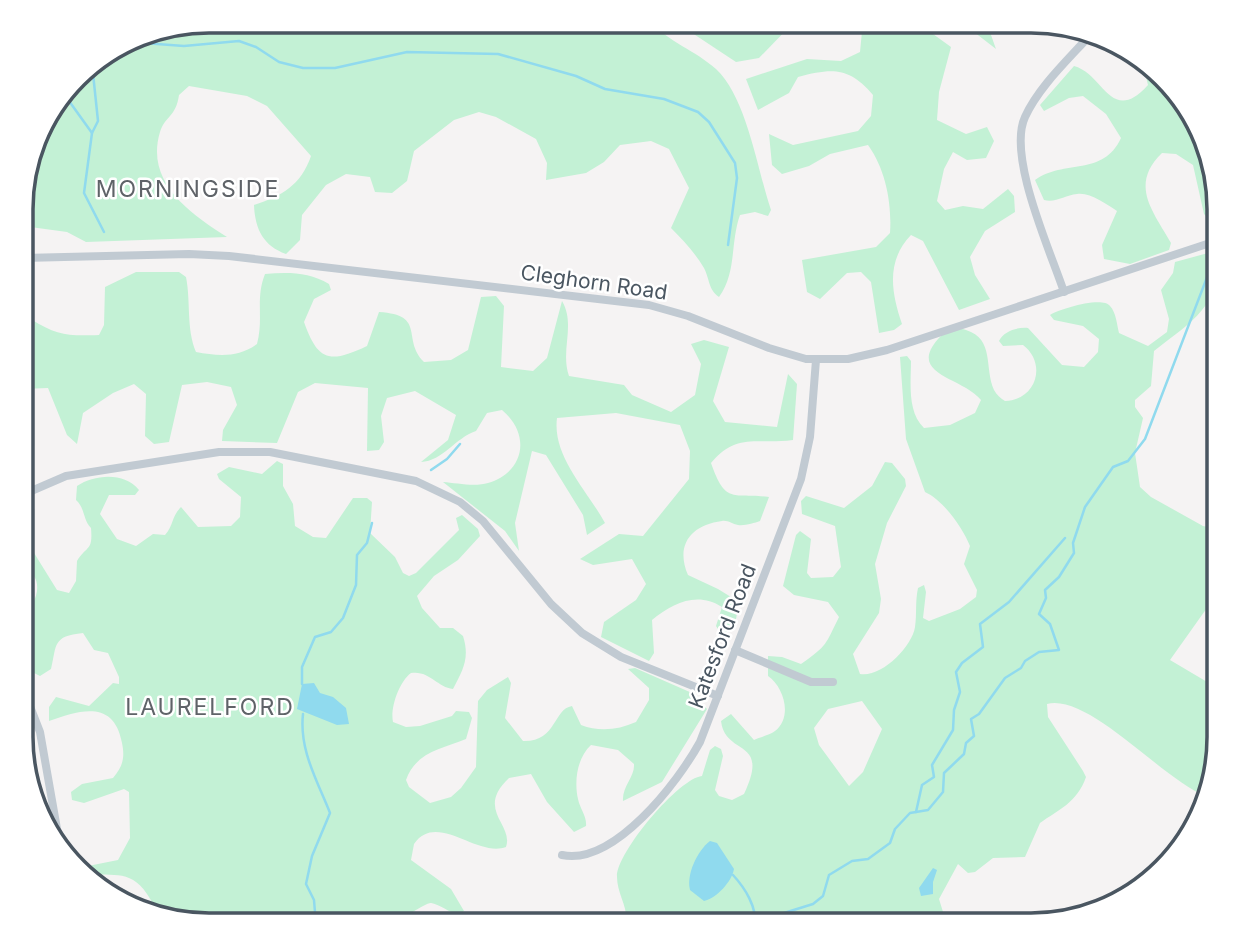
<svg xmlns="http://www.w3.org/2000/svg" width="1240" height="946" viewBox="0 0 1240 946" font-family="Inter,sans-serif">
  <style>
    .green { fill: #c3f1d5; fill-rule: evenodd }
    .water { fill: #90daee }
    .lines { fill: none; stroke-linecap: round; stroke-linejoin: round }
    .stream { stroke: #90daee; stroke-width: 2.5 }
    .minor { stroke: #c1cad2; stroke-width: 8 }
    .labels { text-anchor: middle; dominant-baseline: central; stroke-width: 5; stroke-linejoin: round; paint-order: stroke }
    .street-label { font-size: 21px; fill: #4a5661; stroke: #fff }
    .neighbourhood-label { font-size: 23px; letter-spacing: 2px; fill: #5f6368; stroke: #fff }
    .rim { fill: none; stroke: #4a5661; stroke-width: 3.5 }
  </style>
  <rect width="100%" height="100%" fill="#f5f3f3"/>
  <g class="green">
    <path d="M209,21H649C669,42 696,51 716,69C747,98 757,169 771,210L768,216L755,212L740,215C730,243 737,272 719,297C708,289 710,280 704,268C695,253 684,241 671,228L689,188L669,149L651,141L620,145L604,162L586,173L546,180L547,163L536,139L496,117L479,112L454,120L414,151L407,181L392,193L375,192L370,177L346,174L326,185L302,215L300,240L286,254C264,246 255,230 254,205C282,196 301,185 311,156L267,106L247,96L189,86L179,95C176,117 165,116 160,132C145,182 189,213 227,237L86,242L67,232L23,226V184L46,115L85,67L148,31Z"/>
    <path d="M674,21H795L759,58L736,62Z"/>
    <path d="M863,21H915L951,47L939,92L937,120L966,134L987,127L994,141L986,158L967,160L953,152L944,169L937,201L945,210L963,206L983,209L1008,189L1014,196L1015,212L985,231L970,257L975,275L990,299L959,310L923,241L911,235C886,261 891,292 902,324L894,330L879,333L871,282L861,272L847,273L820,299L807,292L802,260L876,247L890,233C892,204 886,170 868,145L830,154L809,166L782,174L772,165L769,134L793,145L858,131L871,116L873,95C849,67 833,68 798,77L789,93L758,110L746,79L807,59L841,61L860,52Z"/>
    <path d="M971,21H996L991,35L996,49L974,32Z"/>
    <path d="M1142,60C1164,73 1185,102 1198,124C1208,141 1219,205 1219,225L1213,224L1204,214L1193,165L1176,154L1162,153C1129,185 1153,211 1171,243L1169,250L1130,264L1104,259L1102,245L1117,211C1106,204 1090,192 1077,194C1065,195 1056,203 1044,200L1035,180C1064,159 1103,177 1121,138L1106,114L1083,96L1069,98L1044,111L1040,105L1074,66C1104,74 1111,126 1148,85Z"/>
    <path d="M1219,250C1219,308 1196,318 1154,351L1151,386L1135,400V407L1143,418L1135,453L1140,487L1151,497L1203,526L1219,529V591L1170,660L1219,689V750L1203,783L1206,796C1164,781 1089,693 1047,704L1048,717L1083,771L1086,777C1077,803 1058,810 1040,823L1025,857L993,858L975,872L968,873L958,864L939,899L947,925H626C629,908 617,894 617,877C616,853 679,778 702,776L710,750L715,746L721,749L723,756L715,790L719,796L732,800L744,794C771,737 725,757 721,721L731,714L754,740C760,737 770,735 775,731C793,717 784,687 768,676V656L782,657L801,664C828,645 825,645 839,617L828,602L794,595L783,586L796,535L800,531L811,539L807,573L811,578L833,577L841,567L835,526L802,514L801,501L806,496L844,508L872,486L885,462L892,463L905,479L906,486L887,523L875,564L881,599L879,613L853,654L860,674C881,678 912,647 915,627C917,614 915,602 918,588L924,585L926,592L923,618L929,621L960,609L976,597L977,590L964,564L970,546C963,528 943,500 925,492L906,439L900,357L907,356L911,361C911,383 907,412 924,428L950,425L975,413L981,400C962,377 907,375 938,339C946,330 954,326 966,330C995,339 984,368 994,390C997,395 1000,398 1005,401C1037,400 1047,363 1023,345L1003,346L999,341C1004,331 1017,327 1028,328L1062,365L1084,367L1098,352L1099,339L1083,326L1054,320L1050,315C1060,309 1102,296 1110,306C1116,312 1117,325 1119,333L1148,346L1167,332L1169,319L1161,290L1173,273L1175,262ZM862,701L882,729L863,772L849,786L819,745L814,728L828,709Z"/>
    <path d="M136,272H179L186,277C191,302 186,328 196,352C218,356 238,358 257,344C264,318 255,299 265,274C288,272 309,272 329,284L331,290L314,299L304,322C318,361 329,364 367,346L379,312C427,315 401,339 424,362L451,360L468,350L481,297L496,296L504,306L501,367L533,371L547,358L562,301C576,325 560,350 569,376L624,385L632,395L671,412L695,395L701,364L691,344L704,340L729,347L713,401L725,422L777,427L788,374L797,384L793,440C757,445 737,432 711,463C726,506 733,492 769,497L760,521C754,523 745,526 738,525C732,524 728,520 722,521C691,525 675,545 688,575L718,589L739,602L735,625L722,636L716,626L722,607C697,591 673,603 652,620L654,653L649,661L601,637L604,622L636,600L646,584L632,559L593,565L580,559L619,534L643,536L689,479L690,451L680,425L616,413L557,418C552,456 587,490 605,523L587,535L583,515L546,455L532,451L515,523L519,551L505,531L443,482C456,483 475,487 488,483C525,472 531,434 502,410L487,413L476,431C455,438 443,461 421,462L448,440L456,415L415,391L387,398L381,416L384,442L379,450L367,451L368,388L315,383L298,392L277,443L222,441L223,430L237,405L231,387L207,382L182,385L169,442L154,444L145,436L146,394L134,384L113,393L83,413L77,444L67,435L48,388L22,389V284L31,319C57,336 69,336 99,335L104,325L105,287Z"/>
    <path d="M277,461L283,464V486L293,504L295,526L313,537L326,538L353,498H367L372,502L370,533L395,557L403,573L409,576L416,573L459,530L456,518L462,515L478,529L480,536L458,560L434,576L417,596L422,608L440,628H453L463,636C470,658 463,670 453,689C437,687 429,670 411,673C399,682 390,708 393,722L406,727L420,726L452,716L456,711L469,712L472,718L466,739C441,749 416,752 406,780L409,787L430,803L451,797L461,788L476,767L478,701L487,690L508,677L511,683L505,718L523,741C557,742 553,709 572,706L581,725C599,732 618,730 636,722L649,700V688L628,669L635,668L692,693L707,709L662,782L623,801C622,786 635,777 634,764L618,750L591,745C577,758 574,781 578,799C580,809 587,816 586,826L574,832L547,802L531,774L509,778C475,810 514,824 506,847C477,858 437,811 414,844L411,860L451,889L464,911L458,915C449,912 439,904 431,903C427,902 397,922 390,925H197L155,915C155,905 152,902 147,894C129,867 110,878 81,873L83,867L118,860L130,838L129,792L124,789L84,803L72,800L71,792L82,784L113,778C123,766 125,758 122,743C114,699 80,710 49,721V707L56,697L89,706L113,683L119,684V677L108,653L94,650L83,633C52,636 57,645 51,669L40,676L22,667V617C37,604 47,577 22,567V527L26,540L57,590L69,593L76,581L77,561C87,545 93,552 91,528C83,520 85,508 76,500L77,486C95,474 125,472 139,490L135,495H109L100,514L117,539L136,546L153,534L165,535C174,525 171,517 181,507L198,527L231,526L240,517L241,497L219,479L217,474L229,467L262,474Z"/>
  </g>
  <g class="water">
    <path d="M314,683L320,693L333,697L346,708L349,724L337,725L297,709L302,684Z"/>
    <path d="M710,841L717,843L734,869C732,881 717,898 704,901L690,890C686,875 697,851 710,841Z"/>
    <path d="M933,868L937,870L933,882V894L921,896L919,888Z"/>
  </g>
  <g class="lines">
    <g class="stream">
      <path d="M130,42L184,46L239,41L256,47L279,62L303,68H335L407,52L498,54L576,76L605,89L664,99L698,112L709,122L735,163L737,178L728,245"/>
      <path d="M92,64L98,121L92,133L84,193L104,232"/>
      <path d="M64,94L92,133"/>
      <path d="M431,470L447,459L460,444"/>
      <path d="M302,684V667L315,637L331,632L343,618L356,585L357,555L367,543L372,523"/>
      <path d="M303,714C299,750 317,780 330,813L312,856L306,884L314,900L316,925"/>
      <path d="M916,812L922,785L934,777L932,765L953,730L954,710L960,692L956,672L962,663L983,647L980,624L1009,602L1065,538"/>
      <path d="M733,875C745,888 757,907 755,925"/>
      <path d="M773,925L784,913L813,904L823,896L829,875L852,861L868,859L890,843L895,829L910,813L928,810L943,792L944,773L964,754L966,743L974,736L971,719L979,714L1005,678L1021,668L1025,661L1039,652L1059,650L1050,624L1039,614L1046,598L1045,590L1059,577L1074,553L1073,543L1085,507L1113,467L1128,461L1145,439L1219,246"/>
    </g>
    <g class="minor">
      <path d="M23,258L189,254L229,256L649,305L688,316L769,348L806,359H848L887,350L1219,240"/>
      <path d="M1064,292C1050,250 1007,156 1025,117C1039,86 1070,58 1092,33"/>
      <path d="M22,495L66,476L219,452H270L416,481L460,502L483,521L551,604L582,633L621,657L718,696"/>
      <path d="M735,650L811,682H833"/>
      <path d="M22,686L40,732L60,846"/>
      <path d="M562,855C614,866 678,782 700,742L801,479L810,437L816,360"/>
    </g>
  </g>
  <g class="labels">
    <g class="street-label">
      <text transform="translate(594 282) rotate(8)">Cleghorn Road</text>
      <text transform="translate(722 636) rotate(-69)">Katesford Road</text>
    </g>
    <g class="neighbourhood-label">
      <text x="188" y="189">MORNINGSIDE</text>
      <text x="210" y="707">LAURELFORD</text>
    </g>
  </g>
  <path d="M0 0H1240V946H0ZM209 33H1031A176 176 0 0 1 1207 209V737A176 176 0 0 1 1031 913H209A176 176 0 0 1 33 737V209A176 176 0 0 1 209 33Z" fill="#fff" fill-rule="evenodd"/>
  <path class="rim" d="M209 33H1031A176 176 0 0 1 1207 209V737A176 176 0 0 1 1031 913H209A176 176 0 0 1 33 737V209A176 176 0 0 1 209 33Z"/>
</svg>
